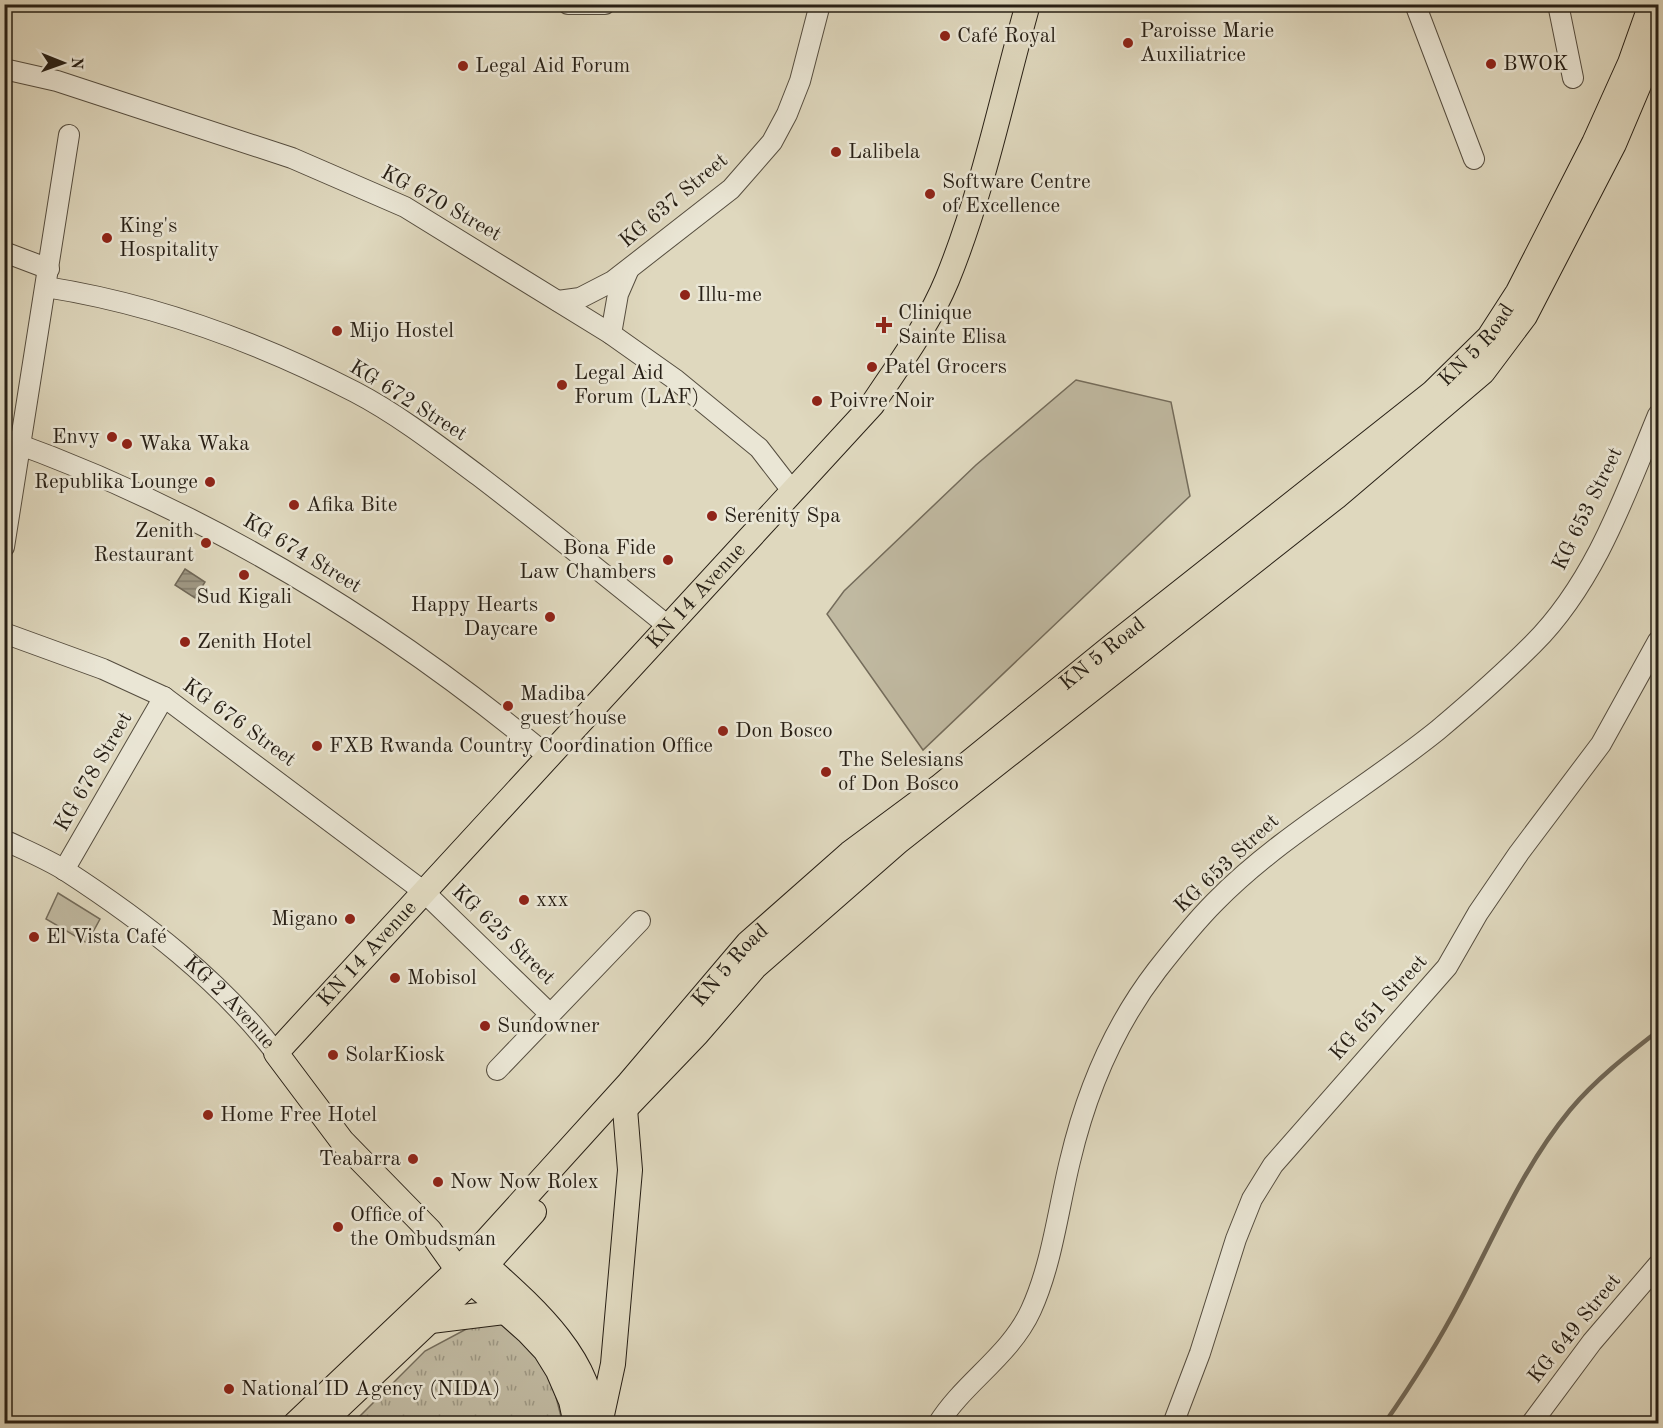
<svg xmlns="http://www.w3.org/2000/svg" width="1663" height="1428" viewBox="0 0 1663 1428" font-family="'Old Standard TT',serif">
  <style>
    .green { fill: #c0b9a1; stroke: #746c5b; stroke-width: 1.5 }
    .park { fill: url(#park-tufts); stroke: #746c5b; stroke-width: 1.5 }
    .water { fill: url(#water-rules); stroke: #706858; stroke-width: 1.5 }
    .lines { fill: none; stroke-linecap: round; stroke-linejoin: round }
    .stream { stroke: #706858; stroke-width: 4.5 }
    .minor-casing { stroke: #554d3f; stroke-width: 22 }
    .major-casing { stroke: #271f15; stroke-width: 26 }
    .minor { stroke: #eae6d5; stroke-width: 20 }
    .major { stroke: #dfd8be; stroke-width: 24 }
    .poi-dot { fill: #8f2418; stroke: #eae6d5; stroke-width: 2 }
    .labels { text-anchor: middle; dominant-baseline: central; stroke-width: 5; stroke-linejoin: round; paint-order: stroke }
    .poi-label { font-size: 21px; fill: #271f15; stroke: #eae6d5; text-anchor: start }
    .street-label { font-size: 21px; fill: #271f15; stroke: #eae6d5 }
  </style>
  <defs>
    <pattern id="park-tufts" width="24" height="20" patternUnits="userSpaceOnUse" patternTransform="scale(1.5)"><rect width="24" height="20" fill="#c0b9a1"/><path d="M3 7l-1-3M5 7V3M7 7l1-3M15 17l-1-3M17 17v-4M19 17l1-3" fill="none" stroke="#9c9682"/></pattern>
    <pattern id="water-rules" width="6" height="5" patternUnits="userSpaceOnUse" patternTransform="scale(1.5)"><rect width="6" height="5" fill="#a09985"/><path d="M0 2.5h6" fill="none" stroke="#827c6c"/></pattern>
  </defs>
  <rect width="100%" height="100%" fill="#dfd8be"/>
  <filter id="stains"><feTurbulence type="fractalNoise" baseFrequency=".00333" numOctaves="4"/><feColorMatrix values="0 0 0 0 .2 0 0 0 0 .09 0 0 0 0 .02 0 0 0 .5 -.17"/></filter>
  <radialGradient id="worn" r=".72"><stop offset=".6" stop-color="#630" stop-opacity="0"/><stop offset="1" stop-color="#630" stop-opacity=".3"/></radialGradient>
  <g class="green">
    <path d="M1076,380L1171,402L1190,496L923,750L827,614L844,591L976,465Z"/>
    <path d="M58,893L100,919L87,943L46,919Z"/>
  </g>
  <path class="park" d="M503,1321L549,1370L563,1424H352L425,1351L472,1326Z"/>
  <path class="water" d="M185,569L205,582L195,598L175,585Z"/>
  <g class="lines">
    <path class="stream" d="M1384,1424C1412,1384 1438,1343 1461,1299C1495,1235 1523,1167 1570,1110C1595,1080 1627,1055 1658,1031"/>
    <g class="minor-casing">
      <g id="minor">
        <path d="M568,4H605"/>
        <path d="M1415,4L1474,159"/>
        <path d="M1558,4L1573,78"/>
        <path d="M4,69L57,81L292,158L405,207L611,334L676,380L759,448L793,492"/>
        <path d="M4,252L49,269"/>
        <path d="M46,287C154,304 258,342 355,392C399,415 440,447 479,476C543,525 605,575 668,626"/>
        <path d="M558,301L580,298L613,281L731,189L772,142L787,114L800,81L820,4"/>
        <path d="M611,334L618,294L628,271"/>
        <path d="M4,439C204,510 385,621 548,756"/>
        <path d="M4,547L69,135"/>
        <path d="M4,633L103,669L164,697L423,891L549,1013"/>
        <path id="s1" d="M4,840C25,850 47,859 66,871C143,921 220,980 276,1053"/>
        <path d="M64,870L164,697"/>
        <path d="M497,1070L640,921"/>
        <path d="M938,1424C964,1382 1010,1356 1031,1310C1052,1264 1058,1210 1070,1161C1086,1093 1114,1026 1157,970C1175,947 1194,923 1215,902C1281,835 1365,789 1438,730C1470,703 1503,674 1533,644C1595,582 1625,495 1658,415"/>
        <path d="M1173,1424L1200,1353L1236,1239L1252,1199L1273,1165L1447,967L1478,913L1519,853L1601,744L1658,641"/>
        <path d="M1531,1424L1592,1342L1658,1265"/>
      </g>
    </g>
    <g class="major-casing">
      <g id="major">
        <path d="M627,1107L697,1034L755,967L899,841L1336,497L1483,372L1525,316L1614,144L1658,40"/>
        <path d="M475,1255C523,1299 592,1353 594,1424"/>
        <path d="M431,1321L504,1312"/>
        <path id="s2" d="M295,1424L474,1254L629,1083L748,943L850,853L939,787L1117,642L1432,393L1489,337L1518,292L1594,143L1630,63L1651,4"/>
        <path d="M321,1424L471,1282L534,1212"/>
        <path id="s3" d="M576,1424L571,1401L558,1371L545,1350L528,1332L457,1269L430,1231L342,1141L276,1053L872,405C899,364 928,326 947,280C983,192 1002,96 1028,4"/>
        <path d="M600,1424L613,1364L630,1170L625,1109"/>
      </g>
    </g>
    <use href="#minor" class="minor"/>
    <use href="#major" class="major"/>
  </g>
  <g class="poi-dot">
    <circle cx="945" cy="36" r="6"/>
    <circle cx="1128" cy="43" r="6"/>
    <circle cx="1491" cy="64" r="6"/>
    <circle cx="463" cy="66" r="6"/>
    <circle cx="836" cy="152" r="6"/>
    <circle cx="930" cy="194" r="6"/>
    <circle cx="107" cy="238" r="6"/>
    <circle cx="685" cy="295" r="6"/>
    <path d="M881 316h6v6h6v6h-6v6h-6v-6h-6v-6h6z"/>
    <circle cx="337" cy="331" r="6"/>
    <circle cx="872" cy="367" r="6"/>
    <circle cx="562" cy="385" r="6"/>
    <circle cx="817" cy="401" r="6"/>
    <circle cx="112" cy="437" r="6"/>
    <circle cx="127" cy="444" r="6"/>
    <circle cx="210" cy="482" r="6"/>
    <circle cx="294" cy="505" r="6"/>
    <circle cx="712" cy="516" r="6"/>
    <circle cx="206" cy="543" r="6"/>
    <circle cx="668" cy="560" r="6"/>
    <circle cx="244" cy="575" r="6"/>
    <circle cx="550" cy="617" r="6"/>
    <circle cx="185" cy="642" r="6"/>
    <circle cx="508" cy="706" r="6"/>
    <circle cx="723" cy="731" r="6"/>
    <circle cx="317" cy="746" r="6"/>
    <circle cx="826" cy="772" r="6"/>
    <circle cx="524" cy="900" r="6"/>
    <circle cx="350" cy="919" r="6"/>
    <circle cx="34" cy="937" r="6"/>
    <circle cx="395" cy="978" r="6"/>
    <circle cx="485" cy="1026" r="6"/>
    <circle cx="333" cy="1055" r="6"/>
    <circle cx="208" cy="1115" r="6"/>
    <circle cx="413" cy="1159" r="6"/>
    <circle cx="438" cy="1182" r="6"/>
    <circle cx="338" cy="1227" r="6"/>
    <circle cx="229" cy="1389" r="6"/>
  </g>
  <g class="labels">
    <g class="poi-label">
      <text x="1140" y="31">Paroisse Marie<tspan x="1140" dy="24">Auxiliatrice</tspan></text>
      <text x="957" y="36">Café Royal</text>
      <text x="1503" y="64">BWOK</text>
      <text x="475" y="66">Legal Aid Forum</text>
      <text x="848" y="152">Lalibela</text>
      <text x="942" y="182">Software Centre<tspan x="942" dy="24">of Excellence</tspan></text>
      <text x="119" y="226">King's<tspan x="119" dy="24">Hospitality</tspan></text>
      <text x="697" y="295">Illu-me</text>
      <text x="898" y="313">Clinique<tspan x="898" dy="24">Sainte Elisa</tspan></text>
      <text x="349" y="331">Mijo Hostel</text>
      <text x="884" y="367">Patel Grocers</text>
      <text x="574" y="373">Legal Aid<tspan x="574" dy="24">Forum (LAF)</tspan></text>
      <text x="829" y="401">Poivre Noir</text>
      <text x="100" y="437" text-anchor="end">Envy</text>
      <text x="139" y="444">Waka Waka</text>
      <text x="198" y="482" text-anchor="end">Republika Lounge</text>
      <text x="306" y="505">Afika Bite</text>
      <text x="724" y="516">Serenity Spa</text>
      <text x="194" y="531" text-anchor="end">Zenith<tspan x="194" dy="24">Restaurant</tspan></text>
      <text x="656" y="548" text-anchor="end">Bona Fide<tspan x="656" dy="24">Law Chambers</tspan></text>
      <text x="244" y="597" text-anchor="middle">Sud Kigali</text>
      <text x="538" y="605" text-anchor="end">Happy Hearts<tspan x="538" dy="24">Daycare</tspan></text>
      <text x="197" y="642">Zenith Hotel</text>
      <text x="520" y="694">Madiba<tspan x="520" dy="24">guest house</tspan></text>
      <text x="735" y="731">Don Bosco</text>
      <text x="329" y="746">FXB Rwanda Country Coordination Office</text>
      <text x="838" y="760">The Selesians<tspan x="838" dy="24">of Don Bosco</tspan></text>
      <text x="536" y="900">xxx</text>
      <text x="338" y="919" text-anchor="end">Migano</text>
      <text x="46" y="937">El Vista Café</text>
      <text x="407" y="978">Mobisol</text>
      <text x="497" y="1026">Sundowner</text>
      <text x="345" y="1055">SolarKiosk</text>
      <text x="220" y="1115">Home Free Hotel</text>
      <text x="401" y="1159" text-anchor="end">Teabarra</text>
      <text x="450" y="1182">Now Now Rolex</text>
      <text x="350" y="1215">Office of<tspan x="350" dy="24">the Ombudsman</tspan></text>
      <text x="241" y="1389">National ID Agency (NIDA)</text>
    </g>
    <g class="street-label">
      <text transform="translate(674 201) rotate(-40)">KG 637 Street</text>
      <text transform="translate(441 204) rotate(29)">KG 670 Street</text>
      <text stroke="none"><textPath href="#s2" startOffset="1605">KN 5 Road</textPath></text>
      <text transform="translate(408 401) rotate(32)">KG 672 Street</text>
      <text transform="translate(1588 509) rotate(-64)">KG 653 Street</text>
      <text transform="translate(302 554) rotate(31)">KG 674 Street</text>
      <text stroke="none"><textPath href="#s3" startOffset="1104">KN 14 Avenue</textPath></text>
      <text stroke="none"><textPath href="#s2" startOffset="1119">KN 5 Road</textPath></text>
      <text transform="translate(239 723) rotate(36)">KG 676 Street</text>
      <text transform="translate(94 772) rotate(-60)">KG 678 Street</text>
      <text transform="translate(1227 864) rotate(-43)">KG 653 Street</text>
      <text transform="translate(503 935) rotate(44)">KG 625 Street</text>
      <text stroke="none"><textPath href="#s3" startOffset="618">KN 14 Avenue</textPath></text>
      <text stroke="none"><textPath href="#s2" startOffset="633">KN 5 Road</textPath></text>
      <text stroke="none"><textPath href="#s1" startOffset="280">KG 2 Avenue</textPath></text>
      <text transform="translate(1379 1008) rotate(-48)">KG 651 Street</text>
      <text transform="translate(1575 1329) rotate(-51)">KG 649 Street</text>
    </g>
  </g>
  <rect width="1663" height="1428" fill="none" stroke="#dfd8be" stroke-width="24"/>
  <rect x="6" y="6" width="1651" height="1416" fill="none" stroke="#271f15" stroke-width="3"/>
  <rect x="12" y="12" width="1639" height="1404" fill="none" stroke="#271f15" stroke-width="1.5"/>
  <g transform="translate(63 63) rotate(91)" stroke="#eae6d5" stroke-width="4.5" paint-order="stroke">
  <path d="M0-4.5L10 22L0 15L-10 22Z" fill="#271f15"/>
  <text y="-9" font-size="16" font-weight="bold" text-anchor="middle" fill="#271f15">N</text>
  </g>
  <rect width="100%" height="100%" filter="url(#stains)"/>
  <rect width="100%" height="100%" fill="url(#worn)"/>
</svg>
